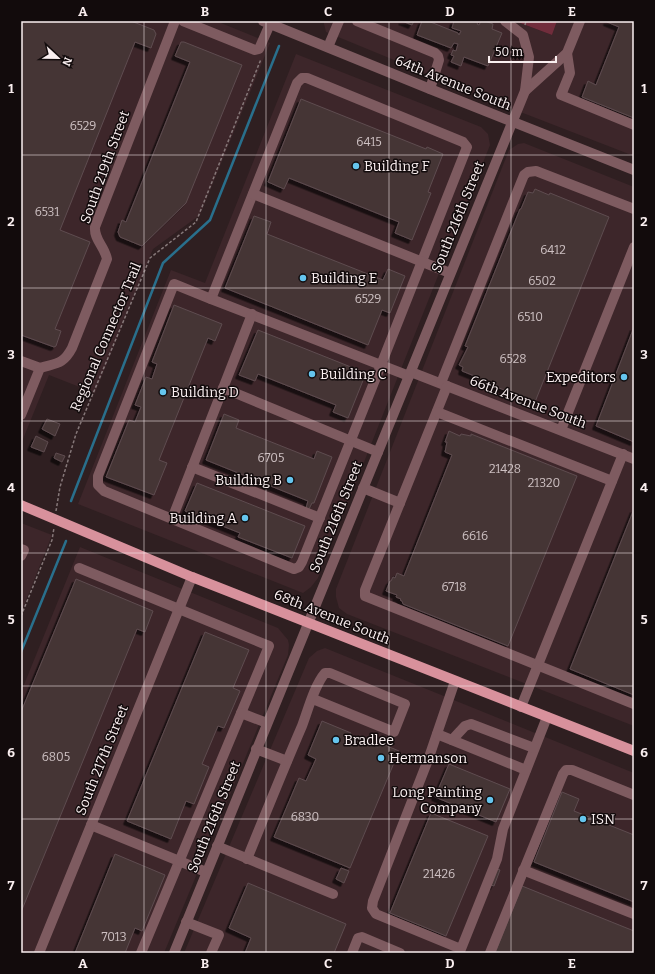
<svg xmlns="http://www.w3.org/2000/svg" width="655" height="974" viewBox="0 0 655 974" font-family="Bitter,serif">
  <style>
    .built { fill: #3d262a }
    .green { fill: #712d3c }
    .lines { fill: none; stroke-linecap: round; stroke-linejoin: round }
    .stream { stroke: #296f8c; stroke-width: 2.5 }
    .building { fill: #453436; stroke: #5e4c4f; filter: url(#shadow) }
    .path { stroke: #867879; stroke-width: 1.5; stroke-dasharray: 3 2; stroke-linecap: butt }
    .minor { stroke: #7e5b60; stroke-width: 10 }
    .major { stroke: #d8919c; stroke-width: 10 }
    .grid { fill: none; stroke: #faeff0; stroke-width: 1; stroke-opacity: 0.55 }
    .poi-dot { fill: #65c5ee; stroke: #120b0c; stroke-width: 1.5 }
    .labels { text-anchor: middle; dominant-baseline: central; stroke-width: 3; stroke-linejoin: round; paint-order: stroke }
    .number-label { font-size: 12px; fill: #cdc0c2 }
    .street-label { font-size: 14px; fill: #faeff0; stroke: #120b0c }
    .poi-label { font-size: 14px; fill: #faeff0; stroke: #120b0c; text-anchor: start }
    .neatline { fill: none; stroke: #faeff0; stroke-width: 1.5 }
    .grid-label { font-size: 13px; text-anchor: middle; font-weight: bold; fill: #faeff0 }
  </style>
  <defs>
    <filter id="shadow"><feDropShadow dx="-3.5" dy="3.5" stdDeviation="0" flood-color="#0009"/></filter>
  </defs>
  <rect width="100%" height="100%" fill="#2f1f21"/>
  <g class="built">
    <path d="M21,21H216L270,43L200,215L153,249L95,393L49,375L21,444Z"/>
    <path d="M324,21H515L552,35L557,21H634V156L523,113L326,32L324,24Z"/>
    <path d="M296,54L481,127L488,134L490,145L318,578L311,587L303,593L78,504L171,270L205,283Z"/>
    <path d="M524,143L634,187V726L347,614L339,608L336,597V589L509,150L518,144Z"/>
    <path d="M21,523L52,535L21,613Z"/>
    <path d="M80,547L278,628L288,640L289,645L288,655L164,953H21V692Z"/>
    <path d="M325,648L634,773V953H184L306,665L309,658L317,651Z"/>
  </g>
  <path class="green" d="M515,21H557L552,35Z"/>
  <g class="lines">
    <g class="stream">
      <path d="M71,501L163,263L210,220L279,46"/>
      <path d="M21,652L66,541"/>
    </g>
  </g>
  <g class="building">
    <path d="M21,21H131L154,30L156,34L151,48L135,42L60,230L90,242L55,329L61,331L56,346L54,347L21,335Z"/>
    <path d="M402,21H414L412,25Z"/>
    <path d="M422,21H428L458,33L459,35L461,31L452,28L454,21H479L477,24L479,25L481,21H485L493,24L492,29L502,33L488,66L464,57L461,66L451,62L454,56L451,55L453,50L456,51L458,44L454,43L451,48L417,35Z"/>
    <path d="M607,21H634V118L582,97L588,81L596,85L619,27L607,22Z"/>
    <path d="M181,42H184L242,65L186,203L142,246L120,237L118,232L122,220L126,222L190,62L175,56Z"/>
    <path d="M301,99L426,149L427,147L443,154L428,192L431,193L412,240L395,233L399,222L289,178L284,189L268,182Z"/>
    <path d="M535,189L549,195L550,193L609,217L535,402L476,379L477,377L462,371L463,367L459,365L468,347L465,346L520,209H521L528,192L533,193Z"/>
    <path d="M254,216L271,222L267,234L383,280L388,269L405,276L390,313L382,310L368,345L225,288Z"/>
    <path d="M174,305L222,324L215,341L208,338L159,460L167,463L154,495L106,477L129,420L135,422L141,407L135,405L146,377L152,379L157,364L152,362Z"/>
    <path d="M634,327V442L596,426Z"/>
    <path d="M258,330L366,373L348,418L333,412L336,405L258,374L255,381L239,375Z"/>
    <path d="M224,414L239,420L236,428L314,459L317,451L332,457L314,503H312L309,509L306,508L308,501L206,460Z"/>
    <path d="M47,419L60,424L55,436L42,429Z"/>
    <path d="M449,431L460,436L461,434L471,436V434L577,476L508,646L403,604L402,601L400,600L401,599L396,597L397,595L386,591L390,581H391L393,577L395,578L397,573L404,576L452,455L445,452L447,442H445Z"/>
    <path d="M36,436L48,442L44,452L31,447Z"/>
    <path d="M56,453L65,456L62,462L54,458Z"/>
    <path d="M197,483L305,526L292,558L238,537L240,533L185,511Z"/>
    <path d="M634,509V695L570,669Z"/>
    <path d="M76,579L153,611L145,632L137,629L21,912V712Z"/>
    <path d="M205,632L249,650L233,688L240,691L224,728L218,726L202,764L209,767L194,804L186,801L171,839L127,821Z"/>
    <path d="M322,721L351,733L350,735L378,747L380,743L399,751L350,868L274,837L299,778L306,781L316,759L308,755Z"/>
    <path d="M449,764L510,789L496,822L435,797Z"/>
    <path d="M562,792L579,799L574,811L634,835V902L534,862Z"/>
    <path d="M431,813L488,836L446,936L390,913Z"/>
    <path d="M115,854L165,875L142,931L135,928L125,953H75Z"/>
    <path d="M341,868L349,871L344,883L336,879Z"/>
    <path d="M497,869L500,870L494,886L491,885Z"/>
    <path d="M248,883L346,924L334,953H245L251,938L229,928Z"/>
    <path d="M522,886L634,931V953H495Z"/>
  </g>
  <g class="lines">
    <g class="path">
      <path d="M525,25L526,21"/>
      <path d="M56,511L60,487L76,434L150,258L196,222L261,59"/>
      <path d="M21,616L52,540L54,528"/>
    </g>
    <g class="minor">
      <path d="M183,21L255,50L259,49L270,24"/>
      <path d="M263,21L430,89L634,170"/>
      <path d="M357,21L435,53L438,56L439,60L430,89"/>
      <path d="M328,47L339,21"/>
      <path d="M567,53L570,73L561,95L634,125"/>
      <path d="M302,78H307L463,142L467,147L381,365L302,562L299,567L294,569L104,491L98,485V476L174,284L211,299L297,83Z"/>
      <path d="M525,91L567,53L580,21"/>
      <path d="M253,194L450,273"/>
      <path d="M211,299L409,376"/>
      <path d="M21,361L40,368"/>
      <path d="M411,372L634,459"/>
      <path d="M441,383L524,175L528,172L536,171L634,209"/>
      <path d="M447,386L365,590V596L634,704"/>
      <path d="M223,388L378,452"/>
      <path d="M437,412L612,481"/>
      <path d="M21,415L40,368C56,363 63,365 72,348L107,259C104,245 94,240 95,227L175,21"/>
      <path d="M561,430L634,247"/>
      <path d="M192,467L320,518"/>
      <path d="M363,488L400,503"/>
      <path d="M172,519L252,314"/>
      <path d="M21,549L24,550L21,556"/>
      <path d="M79,568L269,646L141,953"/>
      <path d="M455,681L428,760L373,901L372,908L376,914L461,949L497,859L503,829L547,717"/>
      <path d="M521,707L623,454"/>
      <path d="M241,713L267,723"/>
      <path d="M437,734L526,770"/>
      <path d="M452,740L465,726L471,724L534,748"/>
      <path d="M256,749L287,761"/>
      <path d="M91,825L206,872"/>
      <path d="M217,846L333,894"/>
      <path d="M247,859C265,815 283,770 302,726C308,710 314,686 325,673H330L405,704L394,732L313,699"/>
      <path d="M523,870L634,914"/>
      <path d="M186,922L219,935L211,953"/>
      <path d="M39,953L192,577"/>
      <path d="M174,953L525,91L529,57L523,35L505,21"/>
      <path d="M352,953L358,938L362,937L400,953"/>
      <path d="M490,953L563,774L566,770H572L634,795"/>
    </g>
    <path class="major" d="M21,505L192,577L634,751"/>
  </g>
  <path class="grid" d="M144,21V953M266,21V953M389,21V953M511,21V953M21,155H634M21,288H634M21,421H634M21,553H634M21,686H634M21,819H634"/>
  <g class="poi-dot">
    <circle cx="356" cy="166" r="4"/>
    <circle cx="303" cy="278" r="4"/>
    <circle cx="312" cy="374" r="4"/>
    <circle cx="624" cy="377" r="4"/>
    <circle cx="163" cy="392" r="4"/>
    <circle cx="290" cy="480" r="4"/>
    <circle cx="245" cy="518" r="4"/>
    <circle cx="336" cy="740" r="4"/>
    <circle cx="381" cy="758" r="4"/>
    <circle cx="490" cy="800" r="4"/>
    <circle cx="583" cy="819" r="4"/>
  </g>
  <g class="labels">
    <g class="number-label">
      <text x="83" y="126">6529</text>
      <text x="369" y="142">6415</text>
      <text x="47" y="212">6531</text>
      <text x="553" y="250">6412</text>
      <text x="542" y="281">6502</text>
      <text x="368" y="299">6529</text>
      <text x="530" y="317">6510</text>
      <text x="513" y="359">6528</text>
      <text x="271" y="458">6705</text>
      <text x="505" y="469">21428</text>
      <text x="544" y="483">21320</text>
      <text x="475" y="536">6616</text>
      <text x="454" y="587">6718</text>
      <text x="56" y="757">6805</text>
      <text x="305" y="817">6830</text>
      <text x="439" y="874">21426</text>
      <text x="114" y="937">7013</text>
    </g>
    <g class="street-label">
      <text transform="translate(453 83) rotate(22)">64th Avenue South</text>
      <text transform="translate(105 167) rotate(-70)">South 219th Street</text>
      <text transform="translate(458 217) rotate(-68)">South 216th Street</text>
      <text transform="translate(106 337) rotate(-67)">Regional Connector Trail</text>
      <text transform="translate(528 402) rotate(21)">66th Avenue South</text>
      <text transform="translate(336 517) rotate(-68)">South 216th Street</text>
      <text transform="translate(332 617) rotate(22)">68th Avenue South</text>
      <text transform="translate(102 760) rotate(-68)">South 217th Street</text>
      <text transform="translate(214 817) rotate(-68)">South 216th Street</text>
    </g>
    <g class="poi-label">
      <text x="364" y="166">Building F</text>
      <text x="311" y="278">Building E</text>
      <text x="320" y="374">Building C</text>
      <text x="616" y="377" text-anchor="end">Expeditors</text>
      <text x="171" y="392">Building D</text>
      <text x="282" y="480" text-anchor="end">Building B</text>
      <text x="237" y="518" text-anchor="end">Building A</text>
      <text x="344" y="740">Bradlee</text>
      <text x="389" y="758">Hermanson</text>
      <text x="482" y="792" text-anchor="end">Long Painting<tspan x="482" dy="16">Company</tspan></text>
      <text x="591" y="819">ISN</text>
    </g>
  </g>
  <rect width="655" height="974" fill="none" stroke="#120b0c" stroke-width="44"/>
  <g transform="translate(58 58) rotate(112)" stroke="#120b0c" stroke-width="3" paint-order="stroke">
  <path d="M0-3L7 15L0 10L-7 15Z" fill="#faeff0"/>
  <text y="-6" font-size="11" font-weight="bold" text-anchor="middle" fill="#faeff0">N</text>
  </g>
  <path d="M489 56v6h67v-6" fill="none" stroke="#faeff0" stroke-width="2"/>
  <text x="495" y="56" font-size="12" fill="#faeff0" stroke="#120b0c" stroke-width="3" paint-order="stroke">50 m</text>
  <rect x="22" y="22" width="611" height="930" class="neatline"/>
  <g class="grid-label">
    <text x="83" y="16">A</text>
    <text x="205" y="16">B</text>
    <text x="328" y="16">C</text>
    <text x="450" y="16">D</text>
    <text x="572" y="16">E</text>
    <text x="11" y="93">1</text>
    <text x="644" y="93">1</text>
    <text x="11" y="226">2</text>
    <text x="644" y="226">2</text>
    <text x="11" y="359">3</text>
    <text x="644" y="359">3</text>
    <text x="11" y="492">4</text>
    <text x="644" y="492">4</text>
    <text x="11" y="624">5</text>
    <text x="644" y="624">5</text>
    <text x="11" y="757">6</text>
    <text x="644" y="757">6</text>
    <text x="11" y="890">7</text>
    <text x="644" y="890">7</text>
    <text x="83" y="968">A</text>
    <text x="205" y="968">B</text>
    <text x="328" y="968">C</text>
    <text x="450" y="968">D</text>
    <text x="572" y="968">E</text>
  </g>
</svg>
